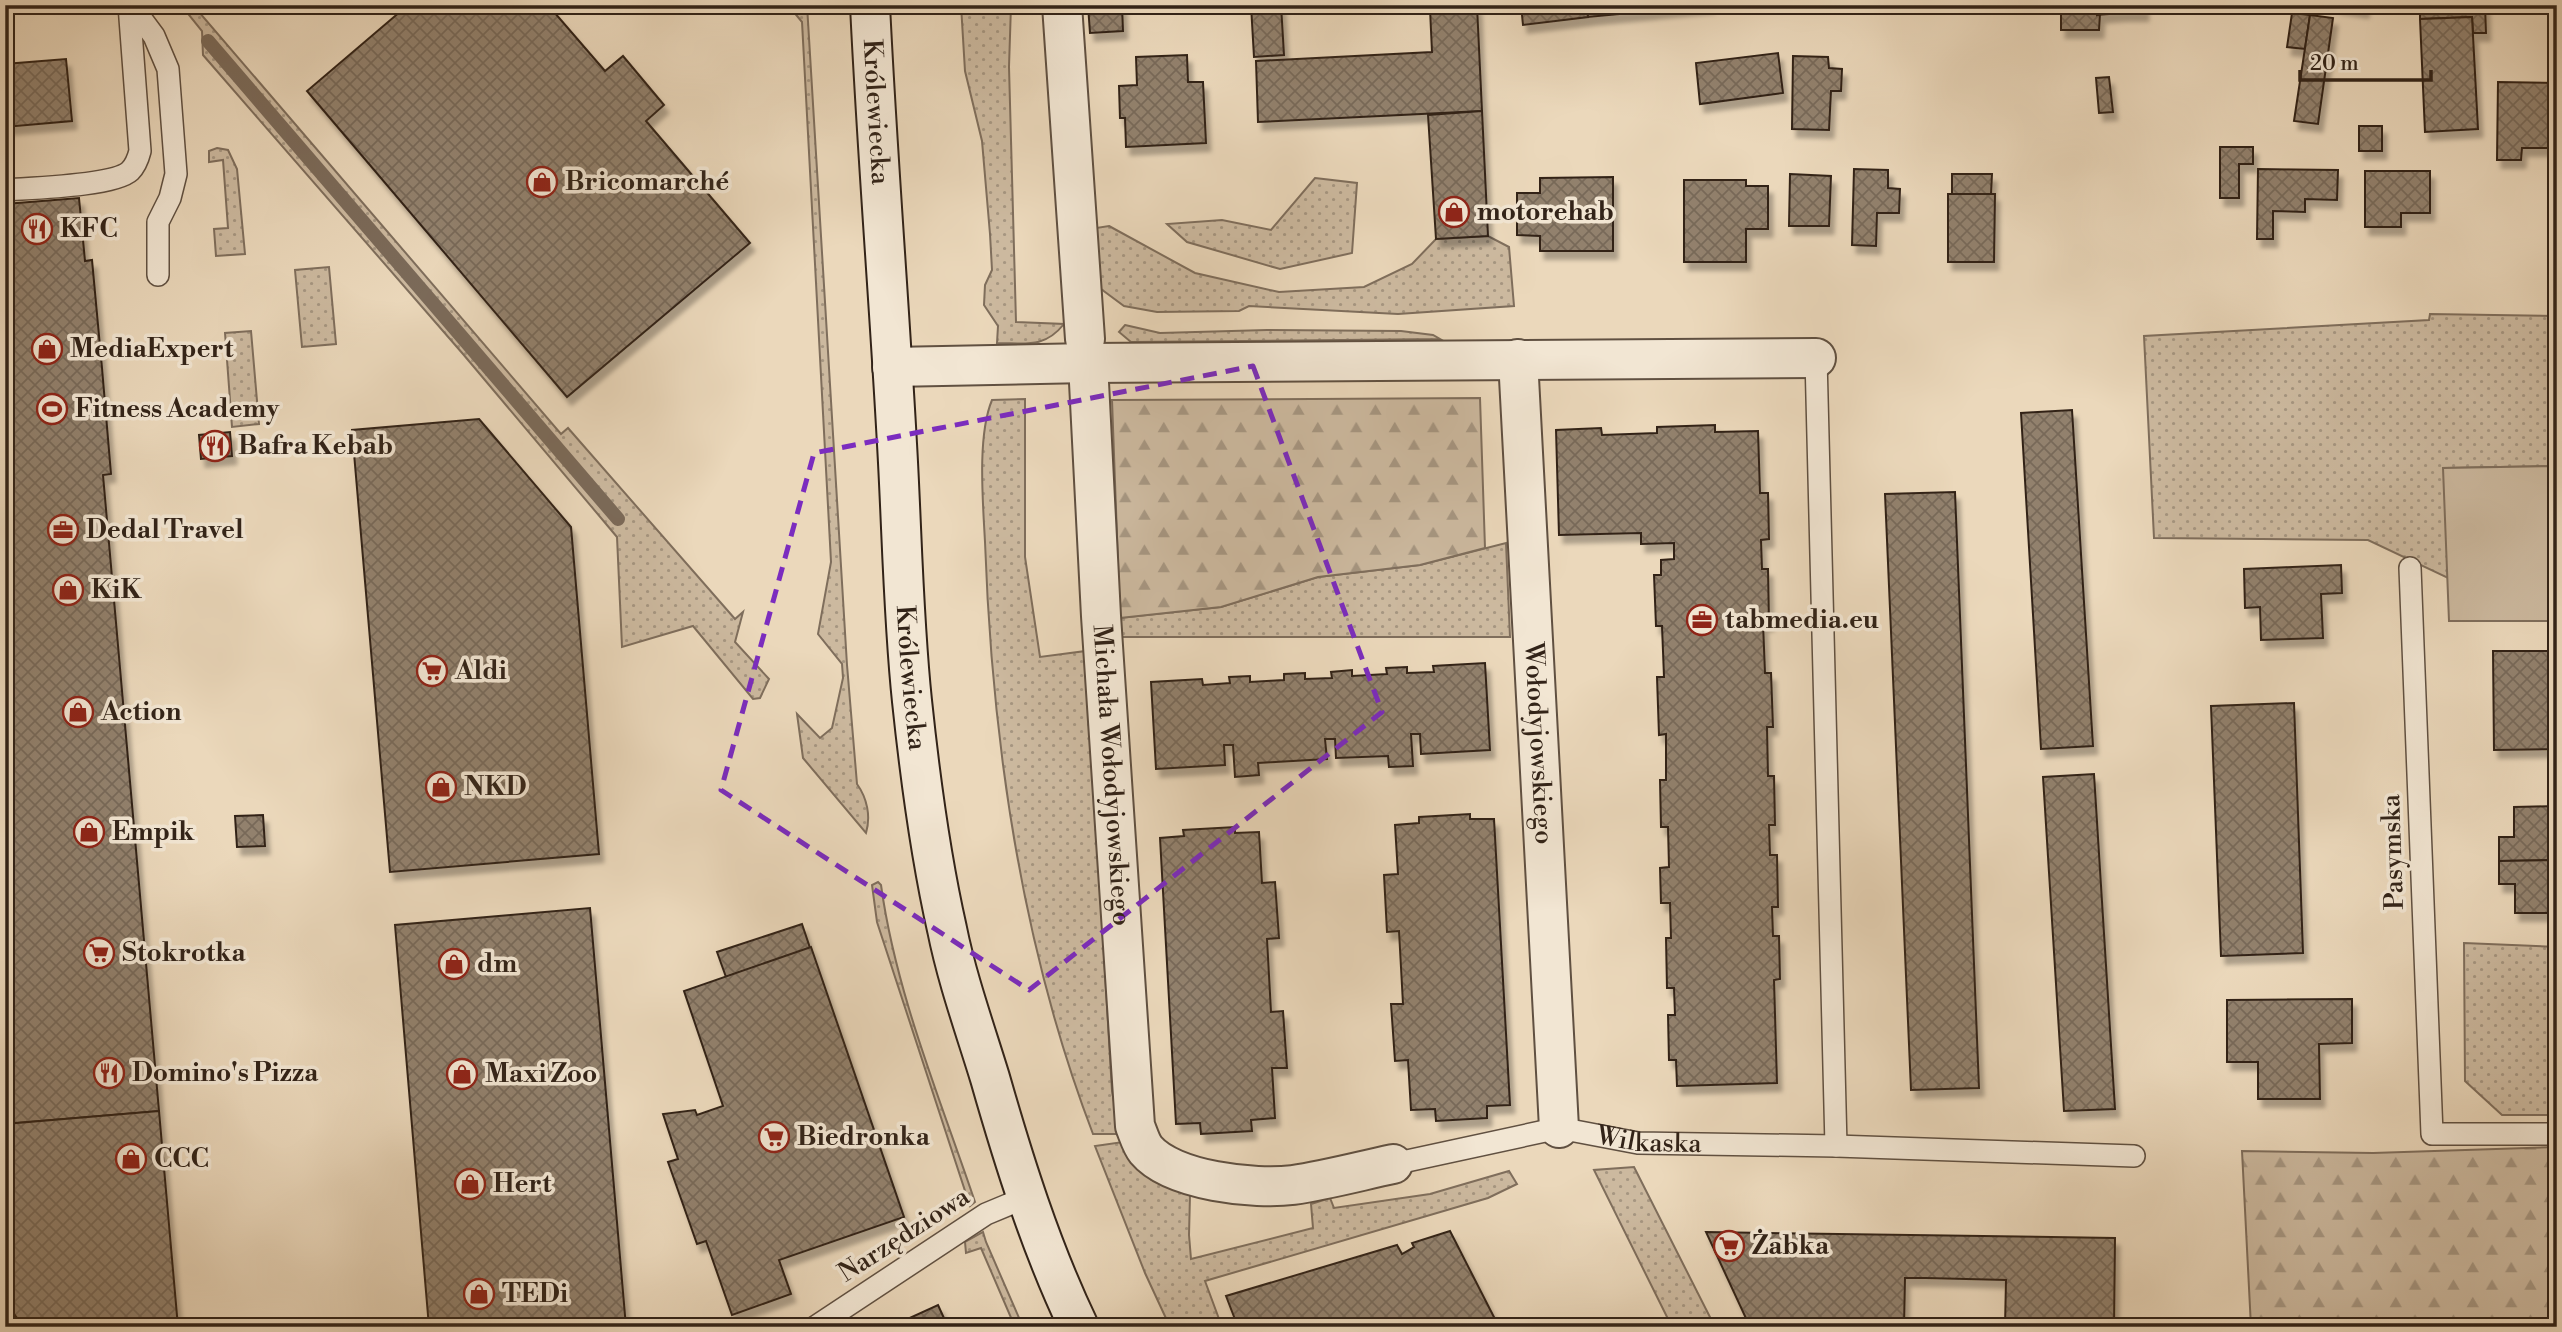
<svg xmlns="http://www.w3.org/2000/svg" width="2562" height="1332" viewBox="0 0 2562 1332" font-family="'Libre Bodoni',serif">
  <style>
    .grass { fill: url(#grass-dots); stroke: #7f6e5c; stroke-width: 2 }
    .forest { fill: url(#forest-firs); stroke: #7f6e5c; stroke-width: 2 }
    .green { fill: #ccb99f; stroke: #7f6e5c; stroke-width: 2 }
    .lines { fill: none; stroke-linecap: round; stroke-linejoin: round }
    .stream { stroke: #7b6a59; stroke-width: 14 }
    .building { fill: url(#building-cross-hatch); stroke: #322318; stroke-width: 2; filter: url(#shadow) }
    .lane-casing { stroke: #605041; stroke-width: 24 }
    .street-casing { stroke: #605041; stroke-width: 42 }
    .secondary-casing { stroke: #322318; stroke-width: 42 }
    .lane { stroke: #f2e6d3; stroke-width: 21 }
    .street { stroke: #f2e6d3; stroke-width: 38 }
    .secondary { stroke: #f2e6d3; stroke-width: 38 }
    .marked { fill: none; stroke: #7b2cbf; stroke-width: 5; stroke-dasharray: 14 9; stroke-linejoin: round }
    .labels { text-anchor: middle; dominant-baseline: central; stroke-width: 7; stroke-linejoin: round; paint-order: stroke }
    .street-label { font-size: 26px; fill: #322318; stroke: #f2e6d3 }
    .poi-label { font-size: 26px; font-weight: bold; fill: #322318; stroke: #f2e6d3; text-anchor: start }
  </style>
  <defs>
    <pattern id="grass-dots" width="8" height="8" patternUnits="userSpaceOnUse" patternTransform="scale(1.75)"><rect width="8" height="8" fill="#ccb99f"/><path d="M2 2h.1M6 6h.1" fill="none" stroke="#a69681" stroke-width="1.8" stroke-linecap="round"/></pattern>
    <pattern id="forest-firs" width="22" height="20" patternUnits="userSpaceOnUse" patternTransform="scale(1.75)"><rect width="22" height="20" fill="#ccb99f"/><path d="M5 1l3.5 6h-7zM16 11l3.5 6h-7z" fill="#a69681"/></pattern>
    <pattern id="building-cross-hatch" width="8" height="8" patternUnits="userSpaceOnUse" patternTransform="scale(1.75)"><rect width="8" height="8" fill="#92816d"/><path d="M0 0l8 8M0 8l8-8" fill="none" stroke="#786959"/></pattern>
    <filter id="shadow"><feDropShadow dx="4.5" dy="8" stdDeviation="2" flood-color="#0004"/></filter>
  </defs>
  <rect width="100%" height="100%" fill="#ebd8bb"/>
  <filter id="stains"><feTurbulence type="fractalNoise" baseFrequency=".00286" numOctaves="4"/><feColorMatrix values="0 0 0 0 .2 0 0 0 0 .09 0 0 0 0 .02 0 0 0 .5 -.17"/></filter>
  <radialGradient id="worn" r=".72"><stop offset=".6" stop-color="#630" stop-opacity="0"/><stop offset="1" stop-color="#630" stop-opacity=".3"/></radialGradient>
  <g class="grass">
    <path d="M181,5H193L561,434L568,428L735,619L743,612L735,642L769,679L760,698L753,699L693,626L622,647L617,537L463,354L203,55L202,31Z"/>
    <path d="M788,5H807L847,665L857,784C867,798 871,816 866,833L803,758L797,714L820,738L832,728L843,678L842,664L818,634L831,562L802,22Z"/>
    <path d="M961,5H1011L1009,67L1016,322L1064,324C1044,349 1025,343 997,343L998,326L984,305L985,285L992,270L990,234L982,141L965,71Z"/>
    <path d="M217,148L228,150L237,169L245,254L216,256L214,229L228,228L223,160L209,162V151Z"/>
    <path d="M1315,178L1357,183L1352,253L1280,269L1187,242L1167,224L1222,220L1271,230Z"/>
    <path d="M1109,226L1195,273L1279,292L1364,287L1412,264L1436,239L1488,236L1509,247L1514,306L1398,314L1249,306L1239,311L1157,312L1124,306L1101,289L1096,228Z"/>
    <path d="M329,267L336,344L302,347L295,270Z"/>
    <path d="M2430,314L2557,316V466L2444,468L2448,578L2368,540L2154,538L2144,336L2429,320Z"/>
    <path d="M1125,325L1160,333L1267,330L1401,331L1433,335L1440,339L1131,342L1119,332Z"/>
    <path d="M251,331L259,424L232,427L225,333Z"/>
    <path d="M1025,399V557L1040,657L1086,651L1112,1091L1120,1134H1093C1021,946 992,742 985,542C983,503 977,436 992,400Z"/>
    <path d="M1506,543L1510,637H1122L1120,618L1221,607L1318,577L1420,565Z"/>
    <path d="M878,882L881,885C896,994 940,1098 975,1202L970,1206L877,922L872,885Z"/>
    <path d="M2464,943L2557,947V1115H2502L2465,1081Z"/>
    <path d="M1123,1142L1190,1195L1189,1235L1191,1259L1313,1228L1311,1204L1330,1198L1334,1208L1430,1194L1509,1171L1517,1184L1488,1198L1205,1281L1222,1327H1170L1145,1273L1095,1146Z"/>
    <path d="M1634,1167L1715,1327H1672L1594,1170Z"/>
    <path d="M983,1232L986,1242L1023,1327H1015L981,1248L966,1253L965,1242Z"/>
  </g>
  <g class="forest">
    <path d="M1480,398L1485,548L1420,565L1318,577L1221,607L1120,618L1112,400Z"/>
    <path d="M2557,1147V1327H2251L2242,1151L2373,1153Z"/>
  </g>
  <path class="green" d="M2557,466V621H2449L2443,468Z"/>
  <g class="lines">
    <path class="stream" d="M208,41L618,519"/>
  </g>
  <g class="building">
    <path d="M408,5H548L605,71L623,56L664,105L646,121L750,243L567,397L307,91Z"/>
    <path d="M1088,5H1122L1123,31L1090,33Z"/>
    <path d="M1251,5H1281L1284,55L1254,57Z"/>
    <path d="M1521,5H1587L1588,17L1523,25Z"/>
    <path d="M1587,5H1650L1651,11L1588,17Z"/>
    <path d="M1650,5H1711L1651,11Z"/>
    <path d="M2061,5H2097V15L2100,14L2099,30H2061Z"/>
    <path d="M2097,5H2120L2121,13L2097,15Z"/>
    <path d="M2120,5H2144V13H2121Z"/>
    <path d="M2335,5H2365L2364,10Z"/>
    <path d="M2420,5H2423V8L2485,5L2486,33H2473L2472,17L2420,19Z"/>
    <path d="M2423,5H2485L2423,8Z"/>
    <path d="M1477,6L1482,111L1258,122L1256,61L1432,52L1430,9Z"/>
    <path d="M2292,13L2310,15L2305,49L2287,47Z"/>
    <path d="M2310,15L2333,18L2318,124L2294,121Z"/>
    <path d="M2472,17L2478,129L2425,132L2420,19Z"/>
    <path d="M1778,53L1783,93L1700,104L1696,63Z"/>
    <path d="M1187,55L1188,82H1203L1206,143L1126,147L1125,118H1120L1119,86L1137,85L1136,57Z"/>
    <path d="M1793,56L1828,57L1829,68L1842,69L1841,91H1831L1829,130L1792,129Z"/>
    <path d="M66,59L72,121L5,127V64Z"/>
    <path d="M2109,77L2113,112L2099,113L2096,78Z"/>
    <path d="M2498,82L2557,83V148H2522L2521,160H2497Z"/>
    <path d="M1482,111L1488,236L1436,239L1428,115Z"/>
    <rect x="2359" y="126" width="23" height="25"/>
    <path d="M2220,147H2253V164H2239V198H2220Z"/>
    <path d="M1854,169L1888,170V188L1900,189L1899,213H1877L1876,246L1852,245Z"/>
    <path d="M2258,169L2338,170L2337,200L2305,199V212L2273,211V239H2257Z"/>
    <path d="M2365,171H2430V213H2401V227H2365Z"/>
    <path d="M1790,174L1831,176L1829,226H1789Z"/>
    <path d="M1952,174H1992L1991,194H1952Z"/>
    <path d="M1613,177V251H1540V236L1517,235V193H1540V178Z"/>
    <path d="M1684,180H1746V186H1768V229H1746V262H1684Z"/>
    <path d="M1948,194H1995L1994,262H1948Z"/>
    <path d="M79,198L85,261L92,260L102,368L111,474L103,475L159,1111L5,1124V204Z"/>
    <path d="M2072,410L2093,746L2041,749L2021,413Z"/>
    <path d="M479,419L571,527L599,854L390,872L352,430Z"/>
    <path d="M1715,425V432L1758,431L1760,493H1768L1769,539L1761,540L1762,569H1768L1769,623H1763L1765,673H1771L1773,727H1767L1768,776H1774L1775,825H1769L1770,855H1777L1778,907H1772L1773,936H1779L1780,979L1774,980L1777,1083L1677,1086L1676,1060H1669L1668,1015H1675L1674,988H1667L1666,938H1671L1670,903H1661L1660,868L1669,867L1668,827H1661L1660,780H1666V734L1659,735L1657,677H1664L1662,626H1656L1654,575H1661V560L1674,559V543L1641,544V533L1559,535L1556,430L1601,428L1602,435L1657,433V427Z"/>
    <path d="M230,432L232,456L201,459L199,435Z"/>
    <path d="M1955,492L1979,1088L1911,1090L1885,494Z"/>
    <path d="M2341,565L2342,593L2321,594L2323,638L2261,640L2260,607L2245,608L2244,569Z"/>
    <path d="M2493,651H2557V749L2494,750Z"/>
    <path d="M1485,663L1490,750L1421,754L1420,734H1411L1413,766L1389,767L1388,756L1336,758L1335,739H1325L1327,759L1258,763L1259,775L1235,777L1233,745H1224L1225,765L1156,769L1151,682L1202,679L1203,685L1230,683L1229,677L1250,676V682L1284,680V674L1305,673V679L1332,678L1331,672L1352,670V676L1387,674L1386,668L1407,667V673L1434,672L1433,666Z"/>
    <path d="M2294,703L2303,953L2221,956L2211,706Z"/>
    <path d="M2094,774L2115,1109L2064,1111L2043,777Z"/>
    <path d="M2557,806V860L2499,861V837H2514V807Z"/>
    <path d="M1470,814V819H1494L1510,1105L1487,1106V1118L1436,1121L1435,1109L1411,1110L1408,1060L1395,1061L1391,1004H1403L1399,931L1387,932L1384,875L1398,874L1395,825L1419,823V817Z"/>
    <path d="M263,815L265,846L237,847L235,816Z"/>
    <path d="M1235,827V833L1259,832L1262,883L1275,882L1279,938L1267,939L1271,1012L1283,1011L1287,1068H1272L1275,1118L1251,1120L1252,1131L1201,1134L1200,1123L1176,1124L1160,838L1184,836L1183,830Z"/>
    <path d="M2557,860V913H2515V884H2499V861Z"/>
    <path d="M590,908L626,1327H429L395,925Z"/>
    <path d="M802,924L810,948L726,977L717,952Z"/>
    <path d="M811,947L904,1217L779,1260L791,1294L732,1315L706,1241L697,1244L668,1162L678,1159L663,1114L695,1110L697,1115L723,1106L684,991Z"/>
    <path d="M2352,999V1043L2319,1044L2320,1099H2258V1062H2227V1000Z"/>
    <path d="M159,1111L178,1327H24L5,1302V1124Z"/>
    <path d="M1450,1231L1498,1325L1495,1327H1238L1226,1296L1397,1245L1402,1254L1414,1247L1412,1243Z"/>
    <path d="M1706,1232L2115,1238L2114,1327H2005L2006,1280L1926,1278H1905L1904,1327H1750Z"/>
    <path d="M938,1305L948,1327H890Z"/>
    <path d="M336,1319V1327H305V1322Z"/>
  </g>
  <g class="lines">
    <g class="lane-casing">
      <g id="lane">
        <path d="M131,5L154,36L168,69L176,174L170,198L158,222V275"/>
        <path d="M5,190C31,188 114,186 130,171C136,165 138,159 140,151L129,5"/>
        <path d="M1816,358L1836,1146"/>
        <path d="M2410,568L2432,1134H2557"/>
        <path id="s1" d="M1393,1164L1559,1128L1638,1143L1836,1146L2134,1156"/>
        <path d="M815,1327L986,1214L1027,1197"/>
      </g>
    </g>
    <g class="street-casing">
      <g id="street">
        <path d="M1062,5L1085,339"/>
        <path id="s2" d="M1518,359L1559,1128"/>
        <path id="s3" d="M1088,363L1101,616L1135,1126C1138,1133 1141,1144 1146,1150C1172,1181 1255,1190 1293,1185C1327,1180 1360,1171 1393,1164"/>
        <path d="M892,367L1088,363L1816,358"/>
      </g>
    </g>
    <g class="secondary-casing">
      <g id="secondary">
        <path id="s4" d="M870,5C877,152 889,298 897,444C902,530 903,616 912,701C920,777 930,854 947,929C957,979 975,1029 990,1078C1014,1162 1041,1248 1079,1327"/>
      </g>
    </g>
    <use href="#lane" class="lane"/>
    <use href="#street" class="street"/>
    <use href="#secondary" class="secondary"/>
  </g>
  <path class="marked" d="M1253,366L1382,712L1029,990L721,790L814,453Z"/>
  <defs>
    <g id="shop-ring" transform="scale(1.575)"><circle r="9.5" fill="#f2e6d3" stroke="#8f2418" stroke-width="1.5"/><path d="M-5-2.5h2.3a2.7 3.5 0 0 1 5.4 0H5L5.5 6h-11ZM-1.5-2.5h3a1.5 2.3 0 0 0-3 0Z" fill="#8f2418"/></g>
    <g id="restaurant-ring" transform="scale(1.575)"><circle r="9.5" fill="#f2e6d3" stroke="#8f2418" stroke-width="1.5"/><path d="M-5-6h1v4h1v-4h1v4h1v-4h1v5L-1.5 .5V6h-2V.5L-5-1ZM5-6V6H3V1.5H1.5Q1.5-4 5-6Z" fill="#8f2418"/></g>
    <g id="stadium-ring" transform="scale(1.575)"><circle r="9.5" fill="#f2e6d3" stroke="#8f2418" stroke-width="1.5"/><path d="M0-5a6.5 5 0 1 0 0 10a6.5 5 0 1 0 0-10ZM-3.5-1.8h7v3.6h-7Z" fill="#8f2418"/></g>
    <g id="office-ring" transform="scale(1.575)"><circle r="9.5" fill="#f2e6d3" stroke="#8f2418" stroke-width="1.5"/><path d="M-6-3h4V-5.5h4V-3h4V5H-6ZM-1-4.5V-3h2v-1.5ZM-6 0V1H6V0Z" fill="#8f2418"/></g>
    <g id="supermarket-ring" transform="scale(1.575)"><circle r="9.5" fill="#f2e6d3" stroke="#8f2418" stroke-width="1.5"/><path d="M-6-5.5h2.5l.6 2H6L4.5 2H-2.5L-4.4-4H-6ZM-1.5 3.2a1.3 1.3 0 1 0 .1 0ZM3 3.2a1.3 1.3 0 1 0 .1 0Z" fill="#8f2418"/></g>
  </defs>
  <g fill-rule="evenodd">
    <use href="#shop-ring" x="542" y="182"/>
    <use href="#shop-ring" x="1454" y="212"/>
    <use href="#restaurant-ring" x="37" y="229"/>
    <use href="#shop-ring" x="47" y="349"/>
    <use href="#stadium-ring" x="52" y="409"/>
    <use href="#restaurant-ring" x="215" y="446"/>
    <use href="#office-ring" x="63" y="530"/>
    <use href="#shop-ring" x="68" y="590"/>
    <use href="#office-ring" x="1702" y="620"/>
    <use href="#supermarket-ring" x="432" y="671"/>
    <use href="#shop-ring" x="78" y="712"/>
    <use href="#shop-ring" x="441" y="787"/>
    <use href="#shop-ring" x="89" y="832"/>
    <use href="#supermarket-ring" x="99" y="953"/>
    <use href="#shop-ring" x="454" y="964"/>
    <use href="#restaurant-ring" x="109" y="1073"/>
    <use href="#shop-ring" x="462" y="1074"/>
    <use href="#supermarket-ring" x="774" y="1137"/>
    <use href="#shop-ring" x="131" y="1159"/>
    <use href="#shop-ring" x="470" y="1184"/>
    <use href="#supermarket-ring" x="1729" y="1246"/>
    <use href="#shop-ring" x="479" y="1294"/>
  </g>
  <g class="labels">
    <g class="street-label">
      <text stroke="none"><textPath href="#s4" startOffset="107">Królewiecka</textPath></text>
      <text stroke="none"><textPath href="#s4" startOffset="674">Królewiecka</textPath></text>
      <text stroke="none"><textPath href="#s2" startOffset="385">Wołodyjowskiego</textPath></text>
      <text stroke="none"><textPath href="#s3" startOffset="413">Michała Wołodyjowskiego</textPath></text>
      <text transform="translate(2393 852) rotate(-92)">Pasymska</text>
      <text stroke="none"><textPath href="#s1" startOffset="261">Wilkaska</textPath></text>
      <text transform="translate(904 1235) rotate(-33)">Narzędziowa</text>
    </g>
    <g class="poi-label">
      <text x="565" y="182">Bricomarché</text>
      <text x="1477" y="212">motorehab</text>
      <text x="60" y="229">KFC</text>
      <text x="70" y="349">MediaExpert</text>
      <text x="75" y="409">Fitness Academy</text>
      <text x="238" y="446">Bafra Kebab</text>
      <text x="86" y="530">Dedal Travel</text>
      <text x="91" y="590">KiK</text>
      <text x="1725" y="620">tabmedia.eu</text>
      <text x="455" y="671">Aldi</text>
      <text x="101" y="712">Action</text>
      <text x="464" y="787">NKD</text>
      <text x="112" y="832">Empik</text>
      <text x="122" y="953">Stokrotka</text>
      <text x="477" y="964">dm</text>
      <text x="132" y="1073">Domino's Pizza</text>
      <text x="485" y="1074">Maxi Zoo</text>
      <text x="797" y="1137">Biedronka</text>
      <text x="154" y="1159">CCC</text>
      <text x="493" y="1184">Hert</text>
      <text x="1752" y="1246">Żabka</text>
      <text x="502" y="1294">TEDi</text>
    </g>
  </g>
  <rect width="2562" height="1332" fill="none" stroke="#ebd8bb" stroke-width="28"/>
  <rect x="7" y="7" width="2548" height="1318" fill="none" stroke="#322318" stroke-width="3.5"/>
  <rect x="14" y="14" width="2534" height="1304" fill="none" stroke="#322318" stroke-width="2"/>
  <path d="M2300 70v10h131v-10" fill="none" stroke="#322318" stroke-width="3.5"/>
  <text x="2310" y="70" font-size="21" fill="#322318" stroke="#f2e6d3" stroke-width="5" paint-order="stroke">20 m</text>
  <rect width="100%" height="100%" filter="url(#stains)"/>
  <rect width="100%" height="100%" fill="url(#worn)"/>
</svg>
